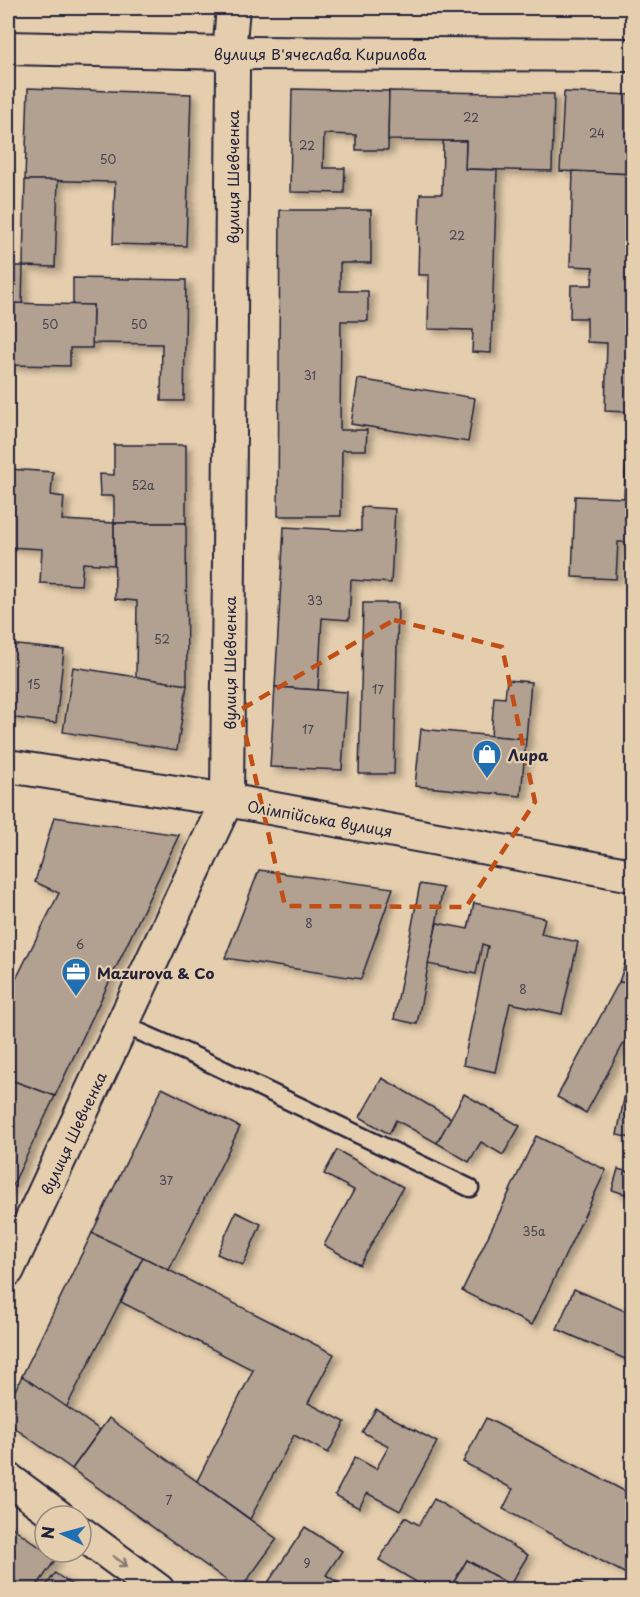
<svg xmlns="http://www.w3.org/2000/svg" width="640" height="1597" viewBox="0 0 640 1597" font-family="'Playpen Sans',sans-serif">
  <style>
    .building { fill: #b2a190; stroke: #22223b; stroke-width: 1.5; filter: url(#shadow) }
    .lines { fill: none; stroke-linecap: round; stroke-linejoin: round }
    .service-casing { stroke: #22223b; stroke-width: 21 }
    .minor-casing { stroke: #22223b; stroke-width: 36 }
    .service { stroke: #e5ceae; stroke-width: 16 }
    .minor { stroke: #e5ceae; stroke-width: 32 }
    .oneway { stroke: #847874 }
    .marked { fill: none; stroke: #c04e15; stroke-width: 4.5; stroke-dasharray: 12 8; stroke-linejoin: round }
    .labels { text-anchor: middle; dominant-baseline: central; stroke-width: 4.5; stroke-linejoin: round; paint-order: stroke }
    .number-label { font-size: 12px; fill: #464250 }
    .street-label { font-size: 15px; fill: #22223b; stroke: #e5ceae }
    .poi-label { font-size: 15px; font-weight: bold; fill: #22223b; stroke: #e5ceae; text-anchor: start }
  </style>
  <defs>
    <filter id="shadow"><feDropShadow dx="6" dy="4" stdDeviation="3" flood-color="#0004"/></filter>
  </defs>
  <rect width="100%" height="100%" fill="#e5ceae"/>
  <filter id="ink" filterUnits="userSpaceOnUse"><feTurbulence type="fractalNoise" baseFrequency=".0167" numOctaves="2"/><feDisplacementMap in="SourceGraphic" scale="12" xChannelSelector="R" yChannelSelector="G"/><feConvolveMatrix kernelMatrix="1 2 1 2 8 2 1 2 1" color-interpolation-filters="sRGB"/></filter>
  <g filter="url(#ink)">
    <g class="building">
      <path d="M28,88L191,94L186,246L113,244L115,182L25,180Z"/>
      <path d="M292,89L389,91L388,150H356V135L324,134L323,168H345L344,193L290,192Z"/>
      <path d="M389,91L554,94L552,171L465,169L466,141L388,140Z"/>
      <path d="M564,92L632,95V174L560,171Z"/>
      <path d="M443,141H466L465,169L497,170L491,353L472,352L473,330L428,329L429,275H418L420,194H442Z"/>
      <path d="M573,171L632,174V457H626L628,412L605,411L607,343L587,342V318H570L571,285H592L593,267L570,266Z"/>
      <path d="M25,180H58L55,267L23,266Z"/>
      <path d="M280,210H371V263H340V291H368V321H341L340,430H367L366,450H342L341,516H278Z"/>
      <path d="M8,266H23L22,304L8,303Z"/>
      <path d="M73,278L186,280L184,401H161L162,344L92,343L93,305H73Z"/>
      <path d="M8,303L93,305L92,348H70V366L8,365Z"/>
      <path d="M358,379L475,398L468,442L351,424Z"/>
      <path d="M114,445H186V523H114V496H100L99,474L114,475Z"/>
      <path d="M626,457H632V542H618L616,579L572,577L575,496L624,498Z"/>
      <path d="M8,469L53,472L51,495L64,497L62,520L114,523V565L83,563L81,585L40,583L42,549L8,547Z"/>
      <path d="M361,507L395,509L391,583L351,580L349,620L322,618L318,690L275,687L284,527L361,531Z"/>
      <path d="M114,523H186L187,685L136,677L137,601L115,599Z"/>
      <path d="M363,603H398L394,774H359Z"/>
      <path d="M8,644L64,650L56,723L8,717Z"/>
      <path d="M73,667L187,685L177,750L63,732Z"/>
      <path d="M507,680L531,682L526,739L491,736L494,697L505,698Z"/>
      <path d="M275,687L347,692L342,770L270,767Z"/>
      <path d="M421,729L526,739L521,796L415,786Z"/>
      <path d="M54,817L179,835L55,1096L8,1079V995L59,893L35,882Z"/>
      <path d="M259,870L393,888L361,979L225,958Z"/>
      <path d="M420,884L443,888L417,1024L394,1019Z"/>
      <path d="M474,903L545,918L541,934L578,942L562,1014L510,1003L495,1072L463,1065L488,946L482,944L476,974L428,964L437,923L468,929Z"/>
      <path d="M632,943V984L619,982Z"/>
      <path d="M619,982L632,984V1045L625,1041L586,1113L557,1097Z"/>
      <path d="M632,1057V1138L617,1135Z"/>
      <path d="M382,1078L451,1118L437,1143L396,1120L389,1134L360,1117Z"/>
      <path d="M8,1079L55,1096L9,1193L8,1192Z"/>
      <path d="M162,1088L240,1127L169,1270L92,1233Z"/>
      <path d="M464,1094L520,1126L503,1155L481,1142L469,1162L437,1143Z"/>
      <path d="M536,1136L606,1170L532,1325L462,1291Z"/>
      <path d="M337,1150L403,1187L360,1265L324,1245L354,1190L324,1174Z"/>
      <path d="M618,1169L632,1173V1196L612,1190Z"/>
      <path d="M236,1212L261,1224L243,1265L217,1254Z"/>
      <path d="M92,1233L143,1257L66,1408L22,1376Z"/>
      <path d="M143,1257L334,1354L308,1403L345,1422L328,1453L294,1435L250,1519L197,1481L253,1370L121,1302Z"/>
      <path d="M574,1289L632,1314V1362L557,1329Z"/>
      <path d="M22,1376L100,1430L72,1469L8,1423V1405Z"/>
      <path d="M376,1409L437,1442L400,1511L367,1493L359,1508L335,1495L355,1457L376,1469L389,1446L362,1432Z"/>
      <path d="M109,1418L277,1539L240,1590L72,1469Z"/>
      <path d="M486,1418L632,1495V1566L628,1575L503,1509L513,1489L463,1462Z"/>
      <path d="M434,1499L528,1555L510,1585L467,1560L449,1590H430L379,1560L405,1517L419,1525Z"/>
      <path d="M8,1524L56,1559L34,1590H8Z"/>
      <path d="M305,1527L342,1551L326,1575L343,1586L341,1590H263Z"/>
      <path d="M467,1560L510,1585L517,1590H449Z"/>
      <path d="M55,1573L79,1590H43Z"/>
      <path d="M576,1581L590,1590H570Z"/>
    </g>
    <g class="lines">
      <g class="service-casing">
        <path id="service" d="M124,1025L199,1058L470,1188"/>
      </g>
      <g class="minor-casing">
        <g id="minor">
          <path d="M8,48L229,53L632,55"/>
          <path d="M8,766L227,800L632,875"/>
          <path d="M8,1270L227,800L233,70L229,53L233,8"/>
          <path d="M8,1479L58,1516"/>
          <path d="M81,1533L158,1590"/>
        </g>
      </g>
      <use href="#service" class="service"/>
      <use href="#minor" class="minor"/>
    </g>
    <defs><path id="oneway-shaft" d="M-6 0H5M1.5-3L5.5 0L1.5 3" fill="none" stroke-width="1.6" stroke-linecap="round" stroke-linejoin="round" transform="scale(1.5)"/></defs>
    <use class="oneway" href="#oneway-shaft" transform="translate(120 1561) rotate(36)"/>
  </g>
  <path class="marked" d="M394,620L502,647L535,802L466,907L285,906L240,710Z"/>
  <defs>
    <g id="shop-pin" transform="scale(1.5)"><path d="M0 17L-7.5 6A9.5 9.5 0 1 1 7.5 6Z" fill="#1f6fb2" stroke="#e5ceae"/><path d="M-5-2.5h2.3a2.7 3.5 0 0 1 5.4 0H5L5.5 6h-11ZM-1.5-2.5h3a1.5 2.3 0 0 0-3 0Z" fill="#fff"/></g>
    <g id="office-pin" transform="scale(1.5)"><path d="M0 17L-7.5 6A9.5 9.5 0 1 1 7.5 6Z" fill="#1f6fb2" stroke="#e5ceae"/><path d="M-6-3h4V-5.5h4V-3h4V5H-6ZM-1-4.5V-3h2v-1.5ZM-6 0V1H6V0Z" fill="#fff"/></g>
  </defs>
  <g fill-rule="evenodd">
    <use href="#shop-pin" x="487" y="754"/>
    <use href="#office-pin" x="76" y="972"/>
  </g>
  <g class="labels">
    <g class="number-label">
      <text x="471" y="117">22</text>
      <text x="597" y="133">24</text>
      <text x="307" y="145">22</text>
      <text x="108" y="159">50</text>
      <text x="457" y="235">22</text>
      <text x="50" y="324">50</text>
      <text x="139" y="324">50</text>
      <text x="310" y="375">31</text>
      <text x="143" y="485">52а</text>
      <text x="315" y="600">33</text>
      <text x="162" y="639">52</text>
      <text x="34" y="684">15</text>
      <text x="378" y="689">17</text>
      <text x="308" y="729">17</text>
      <text x="309" y="923">8</text>
      <text x="80" y="944">6</text>
      <text x="523" y="989">8</text>
      <text x="166" y="1180">37</text>
      <text x="534" y="1231">35а</text>
      <text x="169" y="1500">7</text>
      <text x="307" y="1563">9</text>
    </g>
    <g class="street-label">
      <text x="320" y="53">вулиця В'ячеслава Кирилова</text>
      <text transform="translate(232 177) rotate(-90)">вулиця Шевченка</text>
      <text transform="translate(229 663) rotate(-90)">вулиця Шевченка</text>
      <text transform="translate(320 818) rotate(10)">Олімпійська вулиця</text>
      <text transform="translate(73 1133) rotate(-65)">вулиця Шевченка</text>
    </g>
    <g class="poi-label">
      <text x="508" y="754">Лира</text>
      <text x="97" y="972">Mazurova &amp; Co</text>
    </g>
  </g>
  <rect width="640" height="1597" fill="none" stroke="#e5ceae" stroke-width="30"/>
  <rect x="15" y="15" width="610" height="1567" fill="none" stroke="#22223b" stroke-width="2" filter="url(#ink)"/>
  <g transform="translate(63 1534) rotate(275)"><circle r="28" fill="#e5ceae" stroke="#978980" stroke-width="1.5"/>
  <path d="M0-4.5L10 22L0 15L-10 22Z" fill="#1f6fb2"/>
  <text y="-9" font-size="16" font-weight="bold" text-anchor="middle" fill="#22223b">N</text>
  </g>
</svg>
